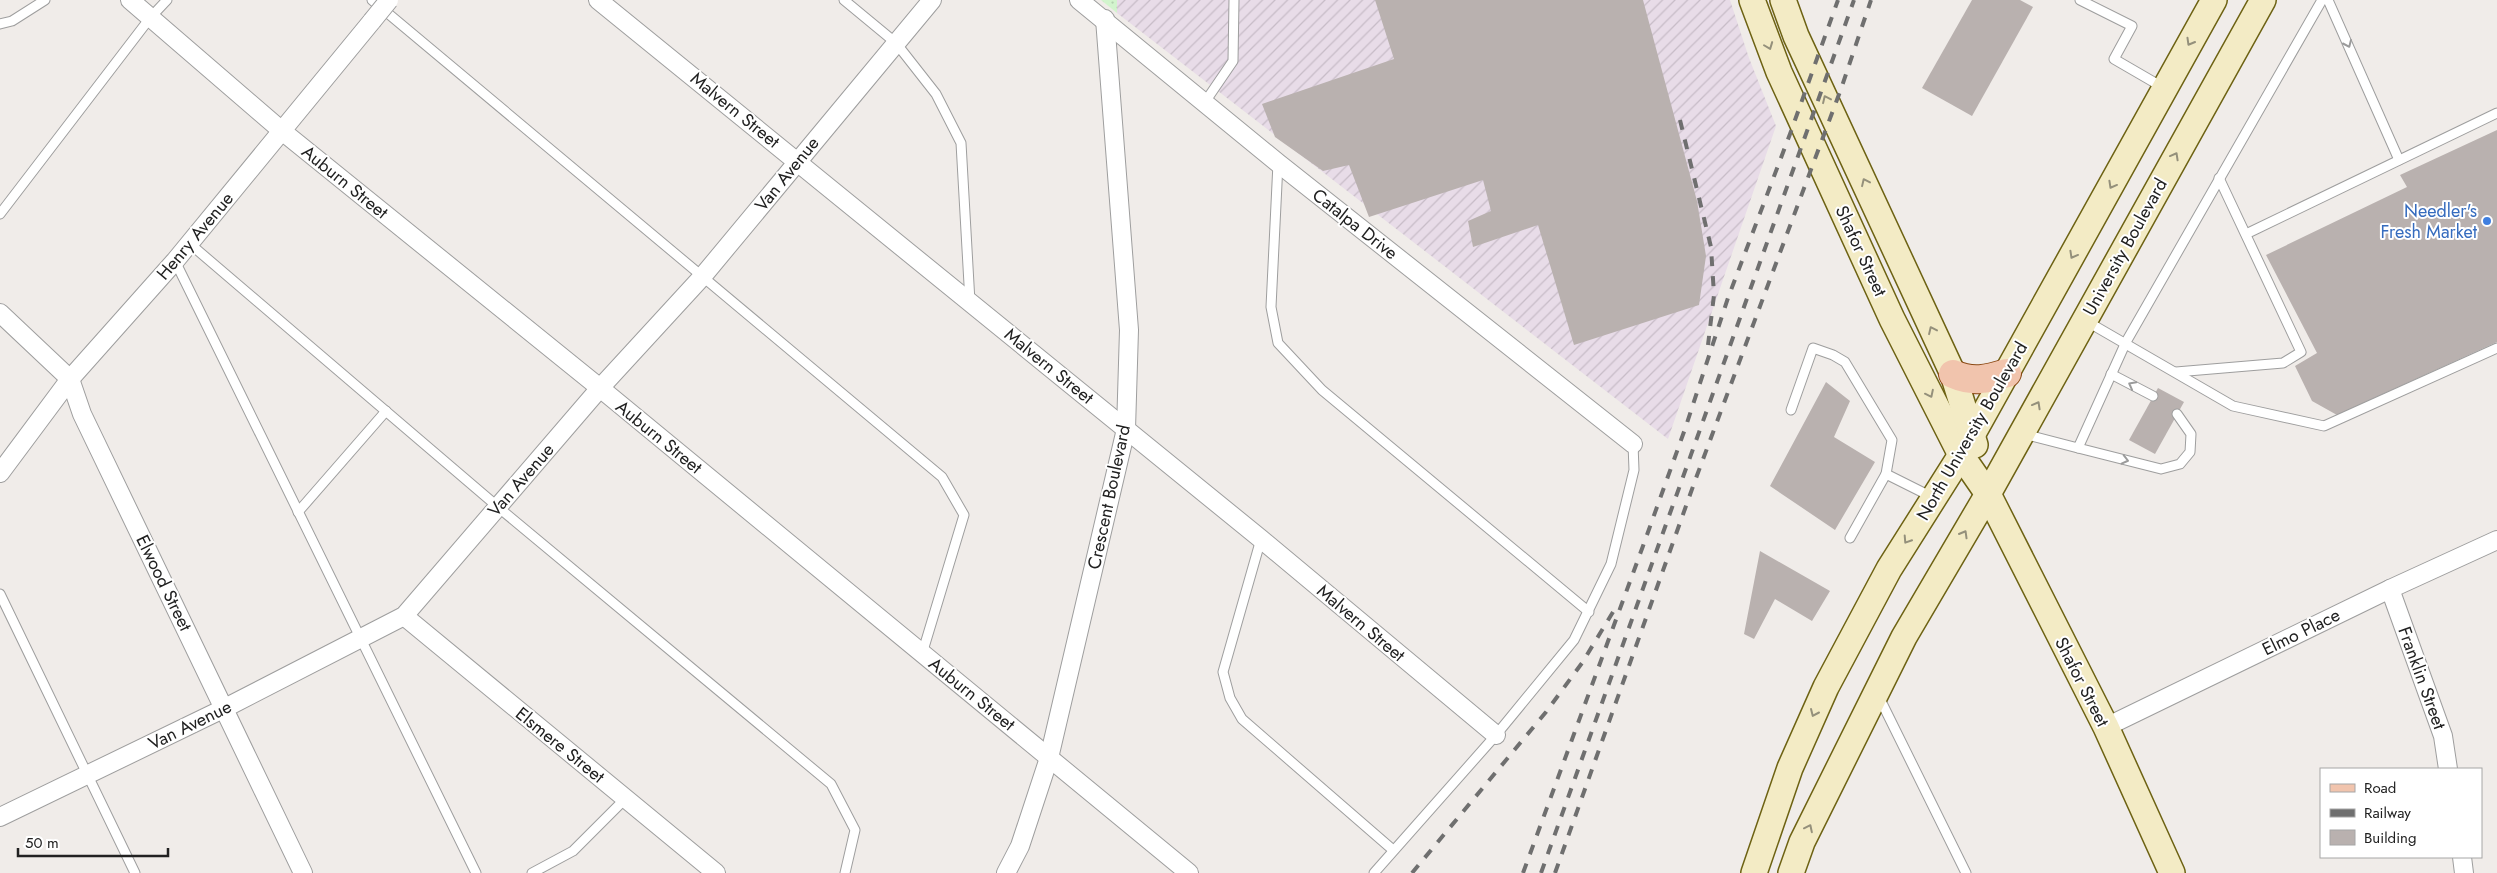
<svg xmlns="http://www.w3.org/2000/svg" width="2497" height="873" viewBox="0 0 2497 873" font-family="Jost,sans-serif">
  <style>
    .industrial { fill: url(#industrial-furrows) }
    .park { fill: url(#park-dots) }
    .building { fill: #b9b1af }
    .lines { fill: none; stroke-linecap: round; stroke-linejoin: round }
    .lane-casing { stroke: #9e9e9e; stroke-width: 11 }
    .street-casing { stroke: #9e9e9e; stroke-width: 20 }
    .secondary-casing { stroke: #6d6213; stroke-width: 28 }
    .primary-casing { stroke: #8b4813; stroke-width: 30 }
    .lane { stroke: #fff; stroke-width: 9 }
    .street { stroke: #fff; stroke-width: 18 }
    .secondary { stroke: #f3ebc5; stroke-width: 25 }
    .primary { stroke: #f1c4ad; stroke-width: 28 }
    .rail { stroke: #6f6f6f; stroke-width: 4; stroke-dasharray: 10 10; stroke-linecap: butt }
    .street-bridge-casing { stroke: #9e9e9e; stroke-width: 20; stroke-linecap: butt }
    .street-bridge { stroke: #fff; stroke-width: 18 }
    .oneway { stroke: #94907b }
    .oneway2 { stroke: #9b9b9b }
    .shop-dot { fill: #3f7fe0; stroke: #fff; stroke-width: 2 }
    .labels { text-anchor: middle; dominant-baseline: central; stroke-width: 4; stroke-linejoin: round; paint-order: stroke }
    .street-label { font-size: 18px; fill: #212121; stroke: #fff }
    .shop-label { font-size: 18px; fill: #366cbe; stroke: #fff; text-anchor: end }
  </style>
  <defs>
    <pattern id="industrial-furrows" width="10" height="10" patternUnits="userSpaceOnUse" patternTransform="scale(1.25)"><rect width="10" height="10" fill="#e8dce8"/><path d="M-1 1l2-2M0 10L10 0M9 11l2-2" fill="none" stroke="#c7bcc7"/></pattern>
    <pattern id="park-dots" width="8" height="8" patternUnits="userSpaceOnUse" patternTransform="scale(1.25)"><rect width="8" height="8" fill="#d2f4cd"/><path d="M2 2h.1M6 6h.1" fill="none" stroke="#b4d1b0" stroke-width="1.8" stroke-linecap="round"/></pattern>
  </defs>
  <rect width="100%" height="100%" fill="#f0ece9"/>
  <path class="industrial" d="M1117,0H1730L1749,58L1776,126L1668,439L1117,13Z"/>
  <path class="park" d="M1101,0H1117V13Z"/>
  <g class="building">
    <path d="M1375,0H1643L1697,201L1706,256L1699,305L1574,345L1538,225L1473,247L1468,221L1491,211L1483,180L1369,217L1349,165L1323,171L1275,137L1262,104L1394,59Z"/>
    <path d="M1972,0H2020L2033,7L1972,116L1922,88Z"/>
    <path d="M2497,130V342L2337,415L2312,401L2295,366L2317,353L2266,255L2407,187L2400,175Z"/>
    <path d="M1826,382L1850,401L1834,437L1875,462L1835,530L1770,486Z"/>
    <path d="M2158,388L2184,402L2155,454L2129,440Z"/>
    <path d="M1760,551L1830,591L1812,621L1775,599L1754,639L1744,634Z"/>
  </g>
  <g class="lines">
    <g class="lane-casing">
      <g id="lane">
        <path d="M372,0L942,477L964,515L922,654"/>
        <path d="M844,0L896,43L936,94L961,143L970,302"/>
        <path d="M2080,0L2132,26L2114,59L2164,88"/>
        <path d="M2328,0L2399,160"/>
        <path d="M0,24L12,21L45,0"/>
        <path d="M1205,102L1233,61L1234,0"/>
        <path d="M1278,163L1271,307L1278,343L1322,390L1589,612"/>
        <path d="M0,214L150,18L167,0"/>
        <path d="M2246,234L2497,113"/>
        <path d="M189,243L498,507L831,784L855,830L845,873"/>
        <path d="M175,261L476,873"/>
        <path d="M2086,321L2233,406L2324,426L2497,348"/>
        <path d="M2176,372L2283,363L2301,352L2219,178"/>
        <path d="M2111,374L2153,396"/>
        <path d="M1791,410L1813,348L1833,355L1845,362L1892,440L1886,474"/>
        <path d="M2024,434L2078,448L2126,342L2322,0"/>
        <path d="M2078,448L2161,469L2180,464L2190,452L2191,434L2177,414"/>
        <path d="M298,512L386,411"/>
        <path d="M1850,538L1886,474L1932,497"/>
        <path d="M1261,539L1223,672L1230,698L1242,719L1393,850"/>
        <path d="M0,594L135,873"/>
        <path d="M1878,695L1966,873"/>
        <path d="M532,873L573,851L625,799"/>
        <path d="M1374,873L1496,735L1574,640L1611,564L1634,470L1633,444"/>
      </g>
    </g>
    <g class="street-casing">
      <g id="street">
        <path d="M130,0L282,131L600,388L1189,873"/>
        <path d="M598,0L1261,539L1496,735"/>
        <path d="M1079,0L1278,163L1633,444"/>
        <path d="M0,313L70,379L82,414L303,873"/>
        <path d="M0,473L70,379L175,261L372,21"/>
        <path d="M2390,589L2443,736L2448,769"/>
        <path d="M404,616L716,873"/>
        <path d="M2106,727L2390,589L2497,540"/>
        <path d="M0,817L225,708L404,616L600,388L702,277L932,0"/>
        <path d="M2462,857L2464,873"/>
        <path d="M1006,873L1020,846L1049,758L1126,429L1129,330L1105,19"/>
      </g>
    </g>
    <g class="secondary-casing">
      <g id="secondary">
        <path d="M1752,0L1779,72L1892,319L1961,455L1988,494L2106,727L2172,873"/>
        <path d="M1783,0L1796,36L1953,374L1975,445"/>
        <path d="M1754,873L1790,768L1826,687L1889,569L1961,455L2214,0"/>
        <path d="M1791,873L1802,842L1904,637L1988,494L2263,0"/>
      </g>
    </g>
    <g class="primary-casing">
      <path id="primary" d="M1953,374C1973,383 1987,379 2007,373"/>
    </g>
    <use href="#lane" class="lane"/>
    <use href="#street" class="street"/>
    <use href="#secondary" class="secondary"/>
    <use href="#primary" class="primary"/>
    <g class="rail">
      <path d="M1680,120L1711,247L1714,295L1708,345"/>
      <path d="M1412,873L1546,712L1582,663L1613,612"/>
      <path d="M1523,873L1643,546L1685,429L1728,298L1790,134L1838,0"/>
      <path d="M1541,873L1854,0"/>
      <path d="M1555,873L1696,478L1841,89L1871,0"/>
    </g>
    <g class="street-bridge-casing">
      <path id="street-bridge" d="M372,21L389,0"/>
    </g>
    <use href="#street-bridge" class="street-bridge"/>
  </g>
  <defs><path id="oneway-chevron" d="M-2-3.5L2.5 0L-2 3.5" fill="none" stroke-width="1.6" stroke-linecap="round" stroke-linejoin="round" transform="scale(1.25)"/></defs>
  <g class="oneway">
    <use href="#oneway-chevron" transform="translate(2190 42) rotate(120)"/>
    <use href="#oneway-chevron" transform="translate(1769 46) rotate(69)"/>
    <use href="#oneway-chevron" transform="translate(1826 99) rotate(-115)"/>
    <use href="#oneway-chevron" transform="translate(2175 156) rotate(-61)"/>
    <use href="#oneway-chevron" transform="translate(1865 182) rotate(-115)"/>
    <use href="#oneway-chevron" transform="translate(2112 185) rotate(119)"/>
    <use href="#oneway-chevron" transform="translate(2073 255) rotate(119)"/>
    <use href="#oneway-chevron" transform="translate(1932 330) rotate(-115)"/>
    <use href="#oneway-chevron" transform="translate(1930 394) rotate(64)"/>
    <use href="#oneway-chevron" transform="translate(2037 405) rotate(-61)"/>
    <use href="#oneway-chevron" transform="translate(1964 534) rotate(-60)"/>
    <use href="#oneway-chevron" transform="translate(1907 540) rotate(123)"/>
    <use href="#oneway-chevron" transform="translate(1814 713) rotate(114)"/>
    <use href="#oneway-chevron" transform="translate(1809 828) rotate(-64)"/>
  </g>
  <g class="oneway2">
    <use href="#oneway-chevron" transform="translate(2348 44) rotate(66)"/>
    <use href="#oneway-chevron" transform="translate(2132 385) rotate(-152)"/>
    <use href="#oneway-chevron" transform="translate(2125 460) rotate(14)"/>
  </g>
  <circle class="shop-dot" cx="2487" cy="221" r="5"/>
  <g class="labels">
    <g class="street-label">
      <text transform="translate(735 110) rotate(39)">Malvern Street</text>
      <text transform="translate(787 174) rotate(-51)">Van Avenue</text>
      <text transform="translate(345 182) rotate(39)">Auburn Street</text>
      <text transform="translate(1355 224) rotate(38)">Catalpa Drive</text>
      <text transform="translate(195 236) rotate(-50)">Henry Avenue</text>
      <text transform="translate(2125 247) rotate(-61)">University Boulevard</text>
      <text transform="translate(1861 251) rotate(65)">Shafor Street</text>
      <text transform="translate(1049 366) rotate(39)">Malvern Street</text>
      <text transform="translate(1972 431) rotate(-60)">North University Boulevard</text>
      <text transform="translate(659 437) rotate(39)">Auburn Street</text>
      <text transform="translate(521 480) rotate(-49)">Van Avenue</text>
      <text transform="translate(1109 497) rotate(-78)">Crescent Boulevard</text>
      <text transform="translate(164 583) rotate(64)">Elwood Street</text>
      <text transform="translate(1361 623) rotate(40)">Malvern Street</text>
      <text transform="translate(2301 632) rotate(-26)">Elmo Place</text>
      <text transform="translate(2422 678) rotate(70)">Franklin Street</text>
      <text transform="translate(2082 682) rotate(63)">Shafor Street</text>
      <text transform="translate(972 694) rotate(39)">Auburn Street</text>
      <text transform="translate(190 725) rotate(-26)">Van Avenue</text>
      <text transform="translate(560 745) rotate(39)">Elsmere Street</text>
    </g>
    <g class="shop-label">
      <text x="2477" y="211">Needler's<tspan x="2477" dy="21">Fresh Market</tspan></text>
    </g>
  </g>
  <rect x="2320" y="768" width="162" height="90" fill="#ffffff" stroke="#a6a6a6"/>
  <rect x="2330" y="784" width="25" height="8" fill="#f1c4ad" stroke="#a6a6a6"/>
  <text x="2364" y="793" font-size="15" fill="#212121">Road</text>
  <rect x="2330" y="809" width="25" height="8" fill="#6f6f6f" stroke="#a6a6a6"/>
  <text x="2364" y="818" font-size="15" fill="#212121">Railway</text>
  <rect x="2330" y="830" width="25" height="15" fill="#b9b1af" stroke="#a6a6a6"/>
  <text x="2364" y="843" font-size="15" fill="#212121">Building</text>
  <path d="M18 848v8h150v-8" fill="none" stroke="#212121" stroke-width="2.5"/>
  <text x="25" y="848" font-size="15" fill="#212121" stroke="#ffffff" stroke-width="4" paint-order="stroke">50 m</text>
</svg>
